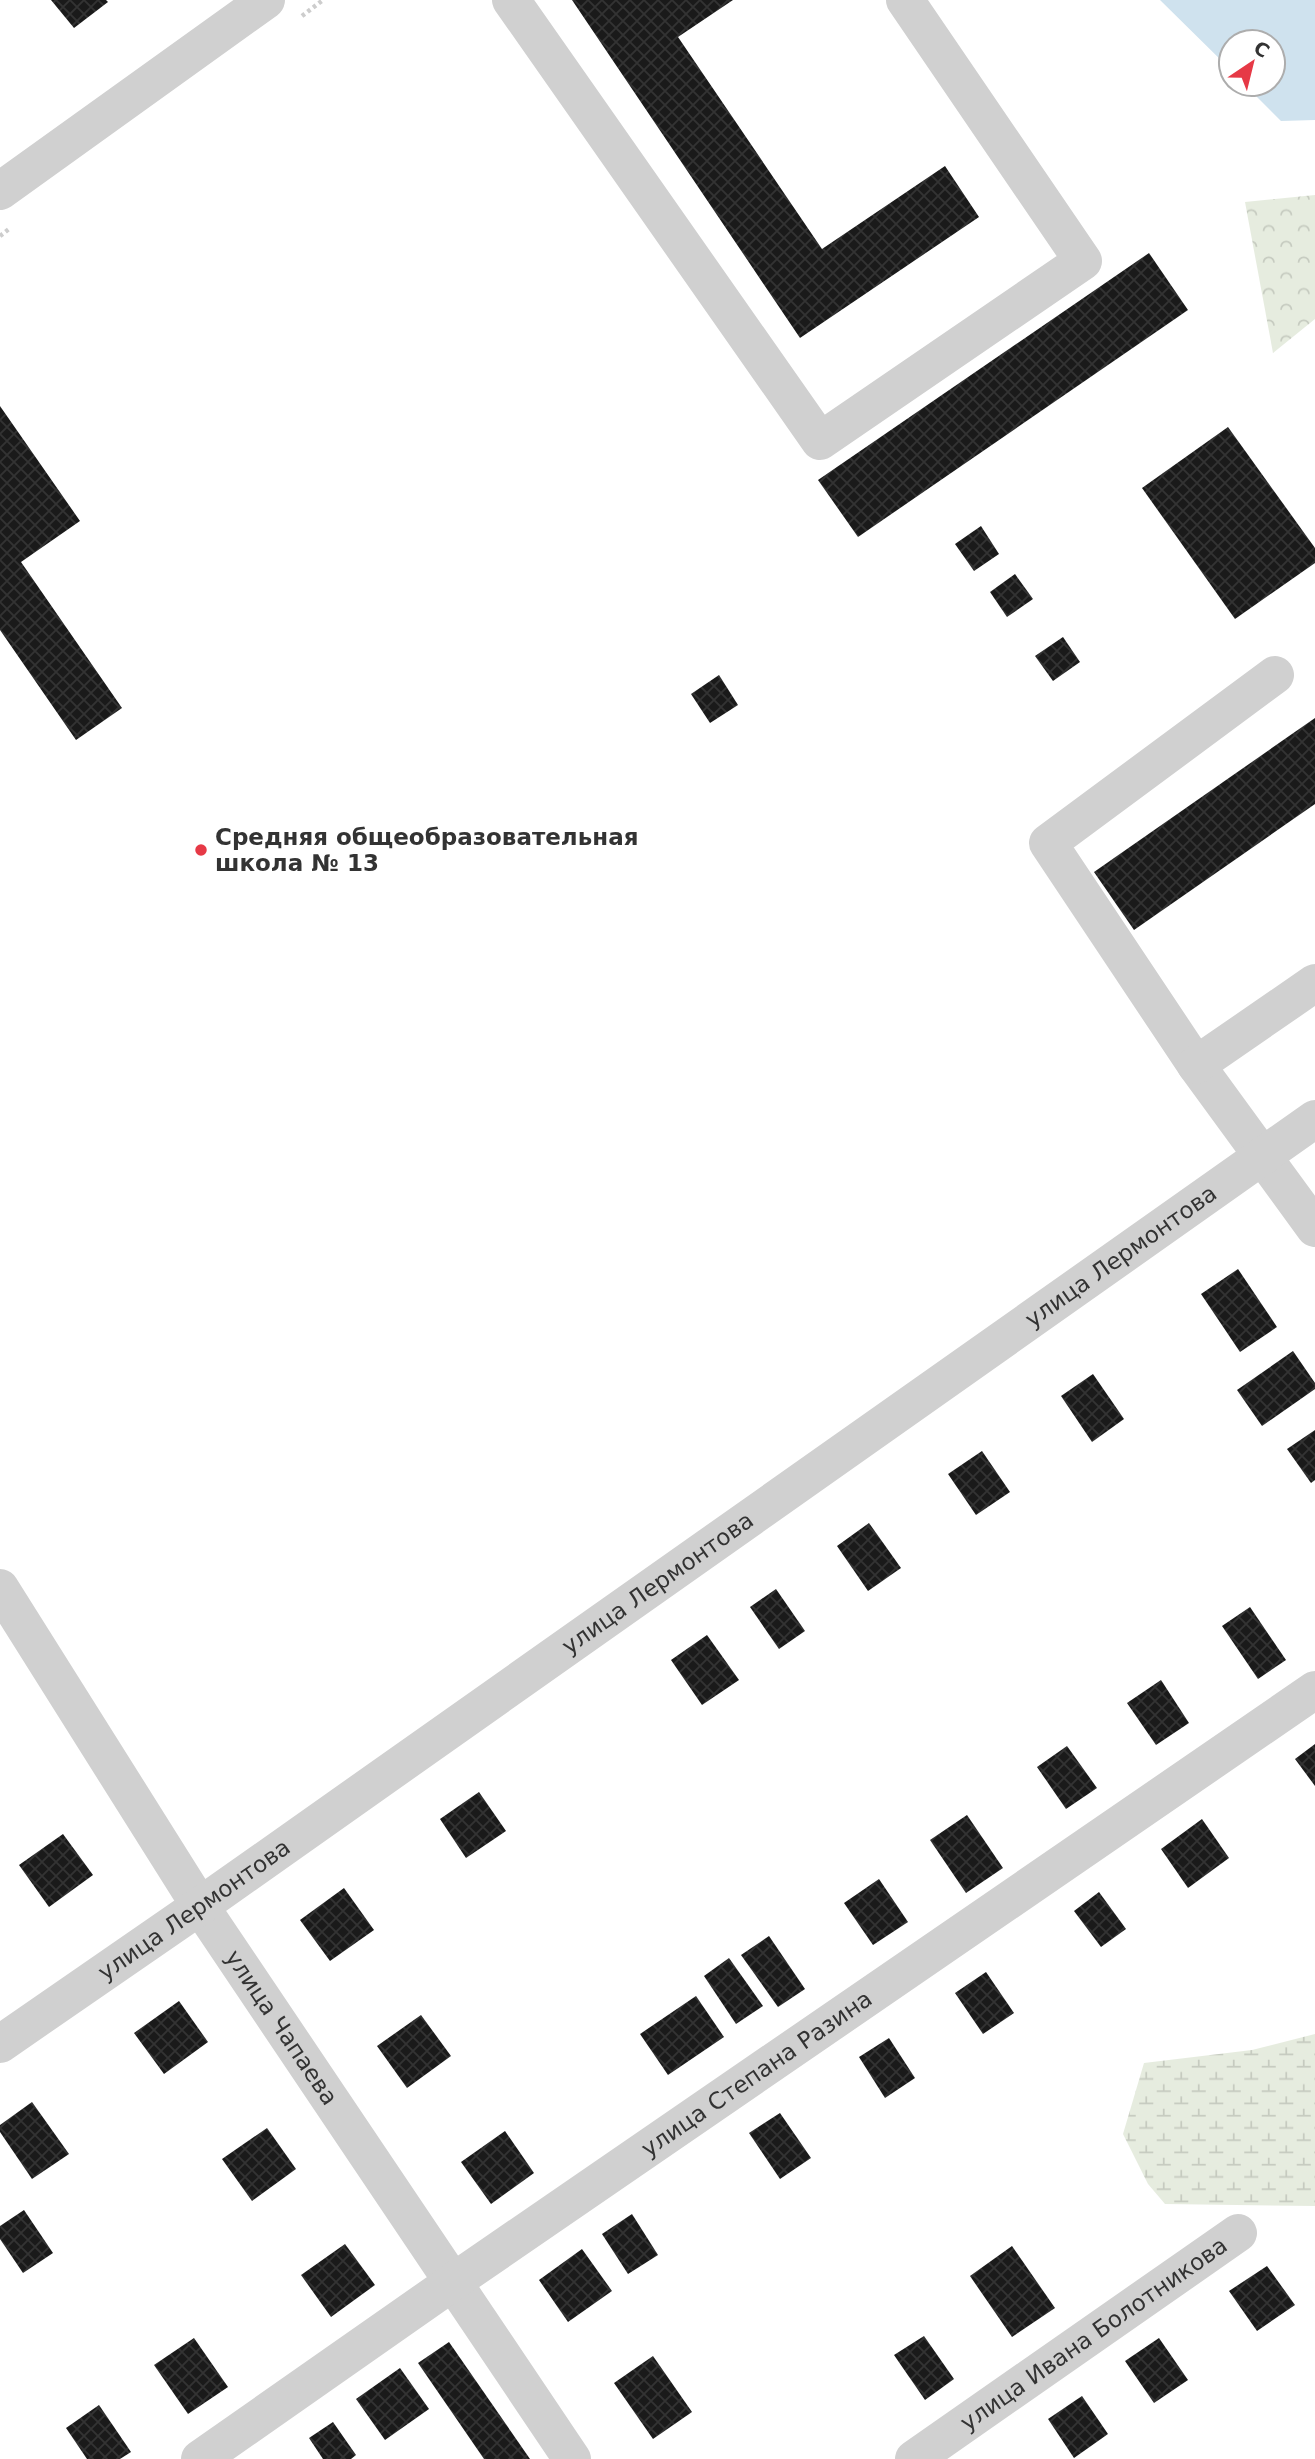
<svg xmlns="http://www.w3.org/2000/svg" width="1315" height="2459" viewBox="0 0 1315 2459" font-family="'DejaVu Sans',sans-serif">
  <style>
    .forest { fill: url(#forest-crowns) }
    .wetland { fill: url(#wetland-marsh) }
    .water { fill: #cfe2ee }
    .building { fill: url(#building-cross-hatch) }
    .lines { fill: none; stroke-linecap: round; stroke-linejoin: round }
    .path { stroke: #cdcdcd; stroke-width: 4.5; stroke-dasharray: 3.5 3.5; stroke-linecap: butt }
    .minor { stroke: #d0d0d0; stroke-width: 38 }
    .poi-dot { fill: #e63946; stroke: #fff; stroke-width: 2.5 }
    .labels { text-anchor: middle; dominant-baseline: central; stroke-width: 7; stroke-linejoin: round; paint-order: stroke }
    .poi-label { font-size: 23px; font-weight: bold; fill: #333; stroke: #fff; text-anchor: start }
    .street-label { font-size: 23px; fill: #333; stroke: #fff }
  </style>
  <defs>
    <pattern id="forest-crowns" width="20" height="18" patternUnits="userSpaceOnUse" patternTransform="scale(1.75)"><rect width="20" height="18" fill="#e6ecdf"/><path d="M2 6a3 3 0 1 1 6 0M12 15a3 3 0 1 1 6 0" fill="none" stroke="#c6cbc0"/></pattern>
    <pattern id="wetland-marsh" width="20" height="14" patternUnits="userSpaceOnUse" patternTransform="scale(1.75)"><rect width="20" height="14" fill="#e6ecdf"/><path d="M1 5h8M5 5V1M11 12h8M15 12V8" fill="none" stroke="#c6cbc0"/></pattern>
    <pattern id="building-cross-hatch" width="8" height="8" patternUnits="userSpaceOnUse" patternTransform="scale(1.75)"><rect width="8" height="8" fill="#1a1a1a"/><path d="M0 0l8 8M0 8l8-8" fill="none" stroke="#333"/></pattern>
  </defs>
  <rect width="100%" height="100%" fill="#fff"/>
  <path class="forest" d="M1315,195V319L1273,353L1245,202Z"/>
  <path class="wetland" d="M1315,2034V2206L1165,2204L1148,2184L1123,2134L1144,2063L1252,2050Z"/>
  <path class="water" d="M1160,0H1315V120L1281,121L1244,84H1273V42H1231V70Z"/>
  <g class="building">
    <path d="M51,0H106L108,2L74,28Z"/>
    <path d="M572,0H733L678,37L822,249L945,166L979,217L800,338Z"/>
    <path d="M1149,253L1188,310L858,537L818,480Z"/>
    <path d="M0,406L80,521L21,562L122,708L76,740L0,630Z"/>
    <path d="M1228,427L1315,548V563L1235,619L1142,488Z"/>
    <path d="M981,526L999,554L974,571L955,544Z"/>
    <path d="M1015,574L1033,599L1007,617L990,592Z"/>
    <path d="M1063,637L1080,662L1053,681L1035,656Z"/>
    <path d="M719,675L738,705L710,723L691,694Z"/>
    <path d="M1315,718V804L1134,930L1094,872Z"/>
    <path d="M1238,1269L1277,1327L1240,1352L1201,1294Z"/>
    <path d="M1293,1351L1315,1383V1389L1262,1426L1237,1390Z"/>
    <path d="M1093,1374L1124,1419L1092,1442L1061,1396Z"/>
    <path d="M1315,1430V1480L1311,1483L1287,1449Z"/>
    <path d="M982,1451L1010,1492L976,1515L948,1474Z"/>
    <path d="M869,1523L901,1568L868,1591L837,1546Z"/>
    <path d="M776,1589L805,1631L779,1649L750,1607Z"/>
    <path d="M1250,1607L1286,1660L1258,1679L1222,1626Z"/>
    <path d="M707,1635L739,1680L702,1705L671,1660Z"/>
    <path d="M1161,1680L1189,1723L1156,1745L1127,1703Z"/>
    <path d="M1315,1744V1786L1295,1759Z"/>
    <path d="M1067,1746L1097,1788L1066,1809L1037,1767Z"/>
    <path d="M479,1792L506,1831L466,1858L440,1819Z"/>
    <path d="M967,1815L1003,1868L966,1893L930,1840Z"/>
    <path d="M1202,1819L1229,1858L1188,1888L1161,1849Z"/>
    <path d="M63,1834L93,1875L49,1907L19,1865Z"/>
    <path d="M879,1879L908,1922L873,1945L844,1903Z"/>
    <path d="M344,1888L374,1930L330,1961L300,1920Z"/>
    <path d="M1099,1892L1126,1929L1101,1947L1074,1911Z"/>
    <path d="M769,1936L805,1989L778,2007L741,1955Z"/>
    <path d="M729,1958L763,2006L736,2024L704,1976Z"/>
    <path d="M986,1972L1014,2013L983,2034L955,1993Z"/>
    <path d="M696,1996L724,2037L668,2075L640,2034Z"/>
    <path d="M179,2001L208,2042L164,2074L134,2033Z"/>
    <path d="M421,2015L451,2056L407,2088L377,2046Z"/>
    <path d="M889,2038L915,2078L885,2098L859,2057Z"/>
    <path d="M32,2102L69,2154L32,2179L0,2132V2125Z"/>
    <path d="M780,2113L811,2158L780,2179L749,2133Z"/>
    <path d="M267,2128L296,2169L252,2201L222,2159Z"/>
    <path d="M505,2131L534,2173L491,2204L461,2162Z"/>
    <path d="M24,2210L53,2253L23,2273L0,2239V2226Z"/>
    <path d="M632,2214L658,2255L628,2274L602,2234Z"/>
    <path d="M345,2244L375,2285L331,2317L301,2275Z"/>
    <path d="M1012,2246L1055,2308L1012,2337L970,2276Z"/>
    <path d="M582,2249L612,2291L568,2322L539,2280Z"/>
    <path d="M1267,2266L1295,2305L1257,2331L1229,2291Z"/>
    <path d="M924,2336L954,2379L925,2400L894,2355Z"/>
    <path d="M194,2338L228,2387L188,2414L154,2365Z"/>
    <path d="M1159,2338L1188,2380L1154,2403L1125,2361Z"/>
    <path d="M449,2342L530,2459H484L418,2363Z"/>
    <path d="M653,2356L692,2412L653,2439L614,2383Z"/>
    <path d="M400,2368L429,2409L385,2440L356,2399Z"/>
    <path d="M1082,2396L1108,2434L1074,2458L1048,2419Z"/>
    <path d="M99,2405L131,2452L120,2459H87L66,2428Z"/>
    <path d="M333,2422L356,2455L351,2459H323L309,2438Z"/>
  </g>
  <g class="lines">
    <g class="path">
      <path d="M302,16L323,0"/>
      <path d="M0,236L9,229"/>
    </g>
    <g class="minor">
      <path d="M511,0L820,441L1083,261L905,0"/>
      <path d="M0,191L266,0"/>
      <path d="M1275,675L1048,843L1196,1065L1315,1228"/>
      <path d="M1196,1065L1315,983"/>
      <path id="s1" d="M0,1588L200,1906L572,2459"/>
      <path id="s2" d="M0,2044L200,1906L1315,1119"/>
      <path id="s3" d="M200,2459L453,2282L1315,1690"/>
      <path id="s4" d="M914,2459L1238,2233"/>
    </g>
  </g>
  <circle class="poi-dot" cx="201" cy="850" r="7"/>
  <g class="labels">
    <g class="poi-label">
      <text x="215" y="837">Средняя общеобразовательная<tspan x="215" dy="26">школа № 13</tspan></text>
    </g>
    <g class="street-label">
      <text stroke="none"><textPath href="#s2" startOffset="1370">улица Лермонтова</textPath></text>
      <text stroke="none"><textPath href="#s2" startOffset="803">улица Лермонтова</textPath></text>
      <text stroke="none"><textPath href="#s2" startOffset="236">улица Лермонтова</textPath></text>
      <text stroke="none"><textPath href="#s1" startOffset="522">улица Чапаева</textPath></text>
      <text stroke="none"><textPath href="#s3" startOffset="677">улица Степана Разина</textPath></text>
      <text stroke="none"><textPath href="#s4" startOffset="219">улица Ивана Болотникова</textPath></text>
    </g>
  </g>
  <g transform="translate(1252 63) rotate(35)"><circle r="33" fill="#ffffff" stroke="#adadad" stroke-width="2"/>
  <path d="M0-5L12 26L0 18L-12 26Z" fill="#e63946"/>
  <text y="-10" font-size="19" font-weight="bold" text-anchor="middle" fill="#333333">С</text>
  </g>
</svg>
